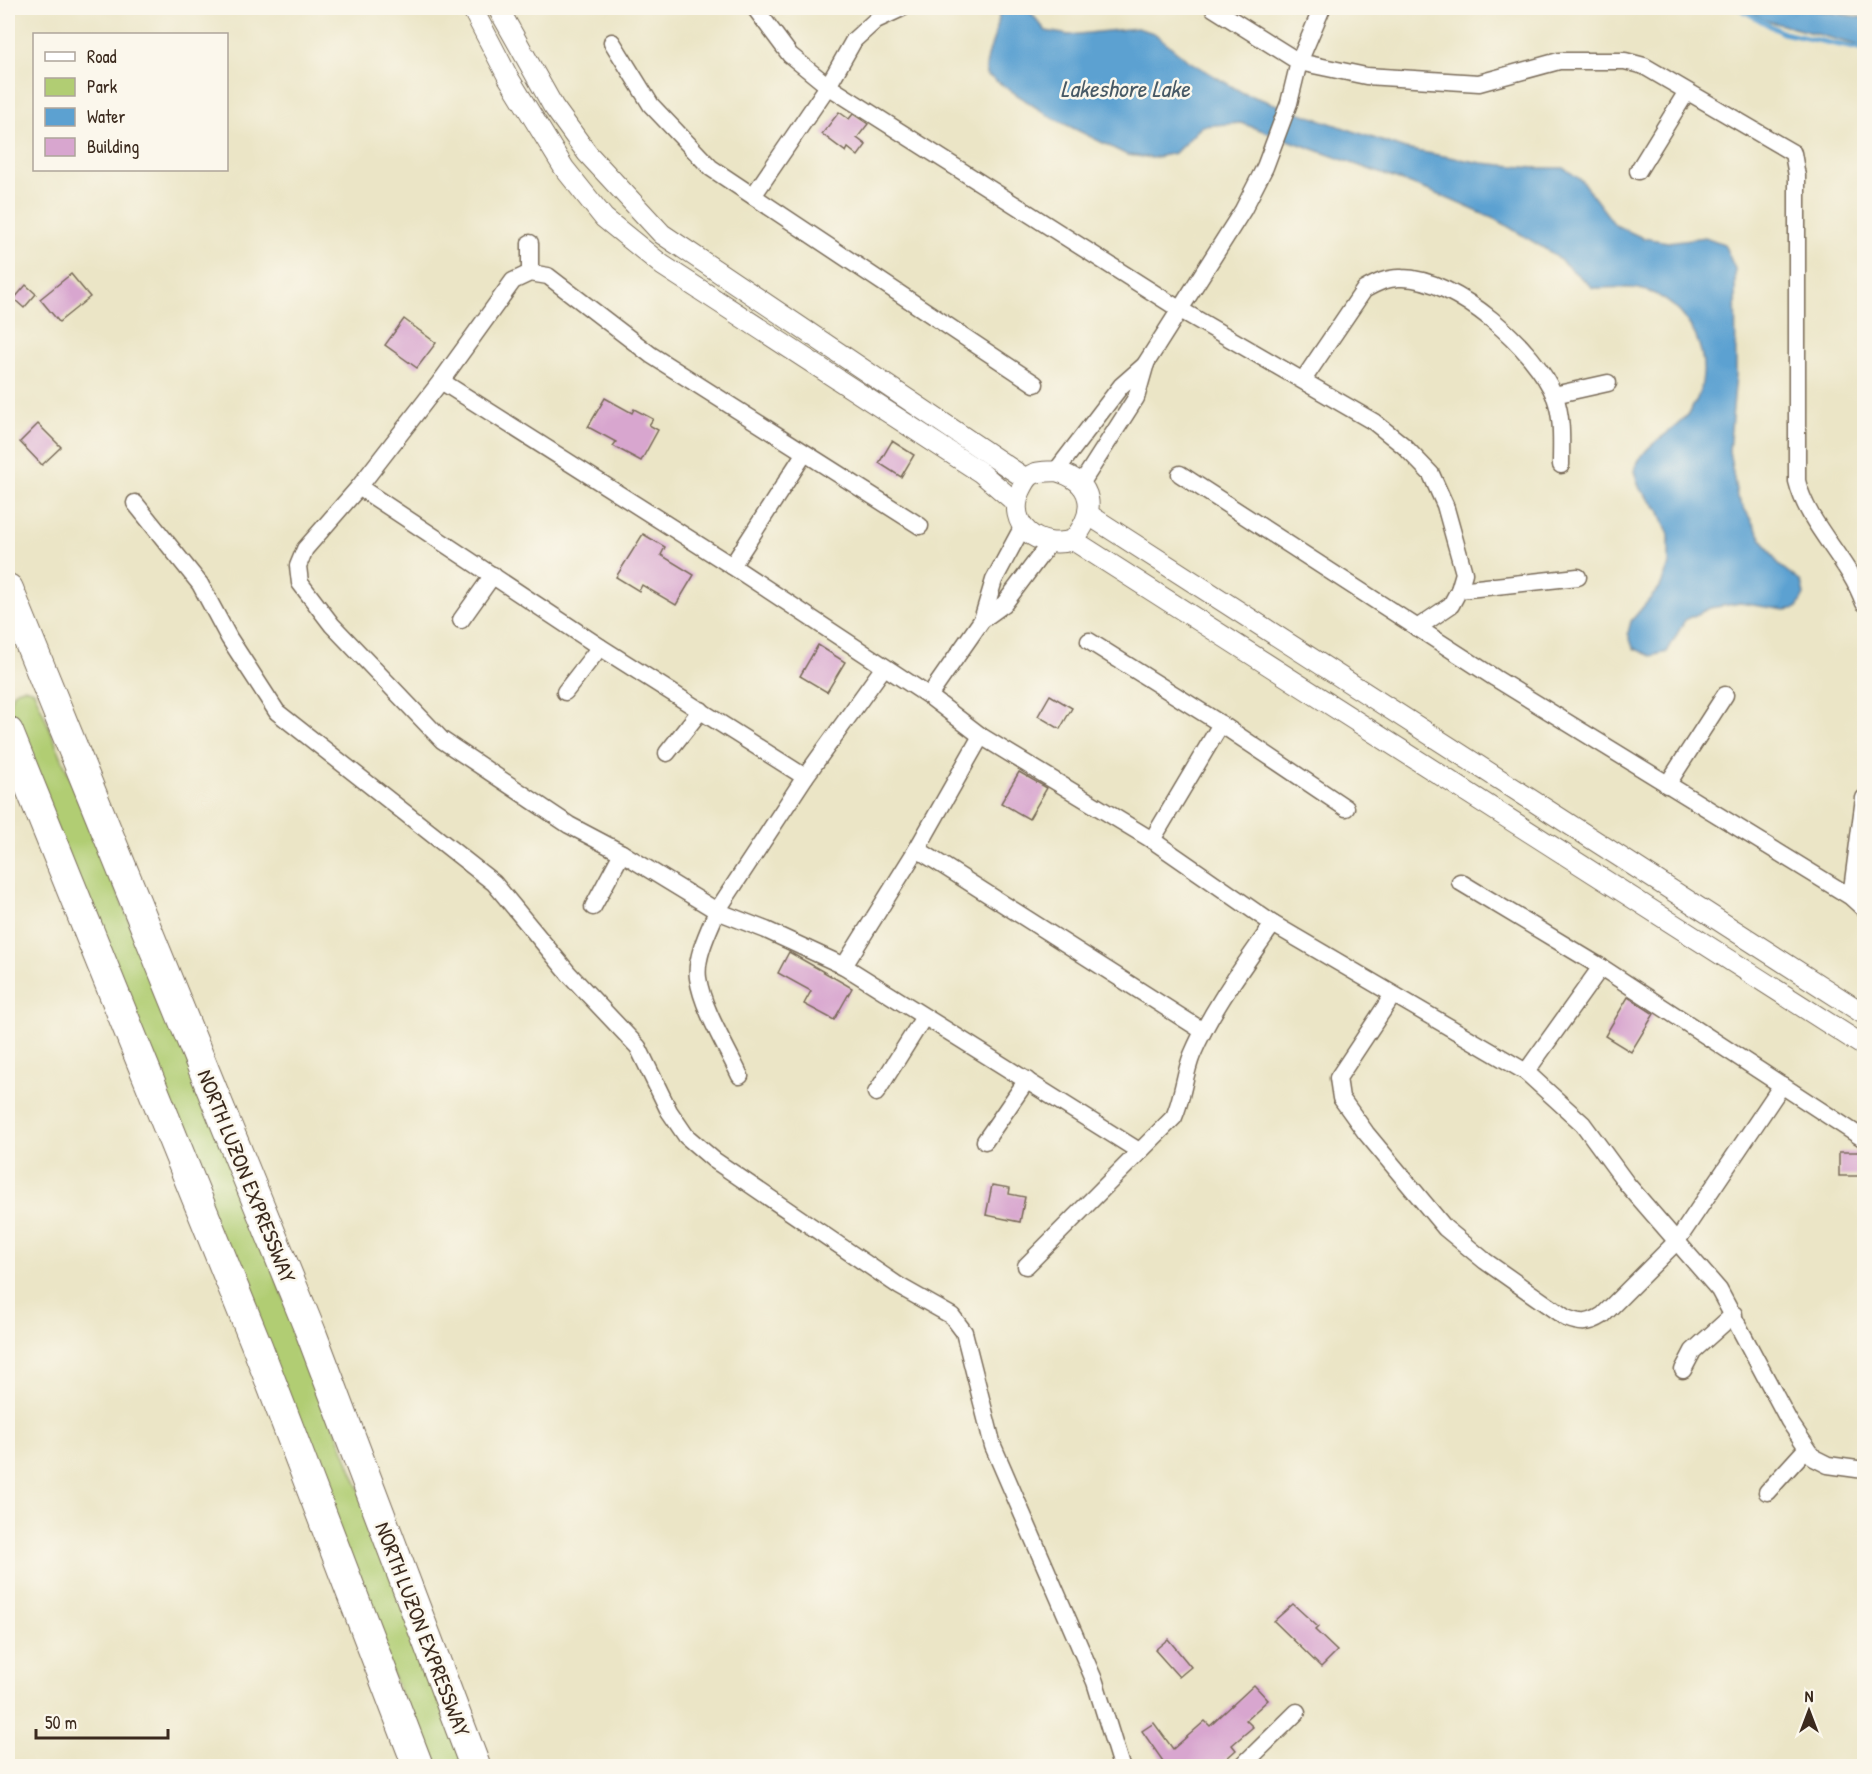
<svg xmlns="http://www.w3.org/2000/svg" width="1872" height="1774" viewBox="0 0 1872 1774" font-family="'Patrick Hand',sans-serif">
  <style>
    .green { fill: #b1cd73; stroke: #767c48; stroke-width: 1.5 }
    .water { fill: #5ca1d1; stroke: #4c6678; stroke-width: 1.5 }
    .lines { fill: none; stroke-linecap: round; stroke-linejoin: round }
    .stream { stroke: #5ca1d1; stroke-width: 5 }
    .building { fill: #d8a6cf }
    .minor-casing { stroke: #796b59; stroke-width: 19 }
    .tertiary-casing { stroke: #796b59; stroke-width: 22 }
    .motorway-casing { stroke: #796b59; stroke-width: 32 }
    .minor { stroke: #fff; stroke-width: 16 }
    .tertiary { stroke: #fff; stroke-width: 20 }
    .motorway { stroke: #fff; stroke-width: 30 }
    .labels { text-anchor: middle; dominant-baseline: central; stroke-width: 5; stroke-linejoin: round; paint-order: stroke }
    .street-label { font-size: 22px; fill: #3b2a1e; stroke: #fbf7ec }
    .water-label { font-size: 24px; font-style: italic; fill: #485a66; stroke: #fbf7ec }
  </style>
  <rect width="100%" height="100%" fill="#fbf7ec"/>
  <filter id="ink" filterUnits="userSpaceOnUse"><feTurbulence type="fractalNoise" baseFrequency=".0167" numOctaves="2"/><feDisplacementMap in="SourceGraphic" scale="12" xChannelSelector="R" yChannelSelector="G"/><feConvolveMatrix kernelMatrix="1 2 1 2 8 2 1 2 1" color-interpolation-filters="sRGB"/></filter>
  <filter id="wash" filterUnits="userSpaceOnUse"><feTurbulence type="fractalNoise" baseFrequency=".008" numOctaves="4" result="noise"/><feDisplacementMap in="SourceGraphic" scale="24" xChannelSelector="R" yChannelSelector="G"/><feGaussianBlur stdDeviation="1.35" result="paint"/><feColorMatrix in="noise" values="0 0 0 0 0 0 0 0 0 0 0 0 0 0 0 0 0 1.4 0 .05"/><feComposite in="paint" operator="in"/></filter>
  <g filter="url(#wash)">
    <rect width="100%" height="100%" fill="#ebe5c6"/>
    <path class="green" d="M24,688L34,691L248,1206L468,1766H429L9,710L11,698L16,690Z"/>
    <g class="water">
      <path d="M999,8H1027L1046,31L1069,35L1137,28L1154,33L1187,60L1243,93L1405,149L1482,163L1534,168H1564L1581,180L1615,225L1643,238L1668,242L1705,237L1724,244L1735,269L1736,375L1729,451L1737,496L1762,539L1779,565L1801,582L1804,595L1797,608L1785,610L1740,603L1710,608L1685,620L1667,652L1651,656L1633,648L1628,633L1631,621L1660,587L1669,565V535L1659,510L1640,489L1634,471C1644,440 1674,436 1692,408C1721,364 1690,299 1639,289C1624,286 1608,288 1593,288L1552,253L1499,221L1435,193L1241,123L1202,126L1175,153L1152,158L1127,155L1049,116L986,74C985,49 1001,32 999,8Z"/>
      <path d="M1746,8H1803L1864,18V47L1764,20Z"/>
    </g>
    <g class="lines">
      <path class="stream" d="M1739,8L1783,33L1864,50"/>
    </g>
    <g id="blocks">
      <g class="building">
        <path d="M839,112L849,119L853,114L868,124L857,138L866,145L858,156L848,148L846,152L822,134Z"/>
        <path d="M71,274L90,297L59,322L40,299Z"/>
        <path d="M26,285L36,294L24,308L14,299Z"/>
        <path d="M404,319L436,343L417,368L385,345Z"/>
        <path d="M605,398L632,413L634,409L653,419L649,425L658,430L641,461L613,446L616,442L588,427Z"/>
        <path d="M38,424L61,447L42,465L20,442Z"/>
        <path d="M892,441L914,455L901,477L879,463Z"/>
        <path d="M643,534L665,547L661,555L694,575L676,605L642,585L639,591L616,577Z"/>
        <path d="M818,645L845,662L827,692L800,676Z"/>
        <path d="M1050,695L1072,708L1060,729L1038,716Z"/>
        <path d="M1019,772L1047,788L1029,819L1001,803Z"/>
        <path d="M789,952L852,988L834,1020L804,1004L811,991L778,973Z"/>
        <path d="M1628,997L1654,1014L1631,1052L1605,1036Z"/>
        <rect x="1839" y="1152" width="20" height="24"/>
        <path d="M992,1185L1010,1188L1009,1194L1025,1197L1020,1222L986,1215Z"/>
        <path d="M1293,1604L1318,1627L1315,1630L1337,1651L1321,1667L1274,1621Z"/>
        <path d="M1168,1639L1191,1667L1179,1677L1155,1650Z"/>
        <path d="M1254,1685L1268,1700L1246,1720L1253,1727L1232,1745L1236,1750L1217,1767H1167L1142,1731L1154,1723L1173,1749L1205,1721L1210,1726Z"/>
      </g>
    </g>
  </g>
  <g filter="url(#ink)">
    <use href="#blocks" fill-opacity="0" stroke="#796b59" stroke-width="1.5"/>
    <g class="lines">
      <g class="minor-casing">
        <g id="minor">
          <path d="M755,8L790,55L828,86L1179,309L1374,422L1404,446L1431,474L1445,505L1464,573L1459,590"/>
          <path d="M1213,8L1299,62L1366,76L1479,83L1559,61H1625L1644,66L1793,153L1797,176V481C1808,526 1848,558 1864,603"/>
          <path d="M612,42L651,105L711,168L1035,384"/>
          <path d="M1638,171L1686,93"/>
          <path d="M753,196L828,86L854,40L876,20L902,8"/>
          <path d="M530,243V273"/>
          <path d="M1303,380L1364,290C1376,283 1388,277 1402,278C1456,278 1536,349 1555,397C1563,419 1561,442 1561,465"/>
          <path d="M441,381L732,566L929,696L981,736L1152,840L1273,924L1526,1072L1583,1124L1627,1184L1719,1290L1789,1421L1814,1458L1828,1465L1864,1470"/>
          <path d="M1554,395L1608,383"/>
          <path d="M1056,471L1121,386L1146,364"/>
          <path d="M1180,474L1495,678L1851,897L1864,909"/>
          <path d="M1081,484L1136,398L1146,363L1243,210L1265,167L1289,103L1299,62L1322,8"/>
          <path d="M359,487L600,647L805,777"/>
          <path d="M135,503L200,584L229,638L277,712L494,883L569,974L638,1047L669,1111L686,1136L714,1160L899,1286L952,1316L964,1332L993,1446L1095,1682L1121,1766"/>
          <path d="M920,526L651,355L548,276L530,273L513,281L441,381L359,487L305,549L298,566L300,583L332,625L442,740L569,825L622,853L717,911L766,930L844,966L1139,1151"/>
          <path d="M732,566L804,454"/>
          <path d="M461,620L493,575"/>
          <path d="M982,620L994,580L1023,526"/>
          <path d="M1417,628L1451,605L1459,590L1578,577"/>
          <path d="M1089,641L1221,724L1346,808"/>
          <path d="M565,692L600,647"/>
          <path d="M929,696L982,620L1004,604L1049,544"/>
          <path d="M667,753L701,710"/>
          <path d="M1667,785L1725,695"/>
          <path d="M1152,840L1221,724"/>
          <path d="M917,849L1203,1031"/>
          <path d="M1460,882L1601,967L1864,1139"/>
          <path d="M1851,897L1864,798"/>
          <path d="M593,907L622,853"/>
          <path d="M844,966L917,849L981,736"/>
          <path d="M1393,995L1338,1078L1341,1098L1366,1133L1445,1228L1485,1261L1566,1318C1581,1324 1589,1324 1603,1315L1677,1241L1782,1085"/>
          <path d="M1526,1072L1601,967"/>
          <path d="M740,1076C727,1048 702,1008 698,978C695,957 709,930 717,911L805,777L884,667"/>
          <path d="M876,1093L924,1017"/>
          <path d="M985,1141L1027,1080"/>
          <path d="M1026,1266L1174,1117C1183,1097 1184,1075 1192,1055C1212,1008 1244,966 1273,924"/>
          <path d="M1683,1370L1693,1351L1734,1314"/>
          <path d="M1767,1492L1806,1449"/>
          <path d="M1242,1766L1297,1712"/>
        </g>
      </g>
      <g class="tertiary-casing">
        <g id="tertiary">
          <path d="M472,8L508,77L564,168L604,218L662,265L980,472L1015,502"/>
          <path d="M498,8L553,106L587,153L662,234L1026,479"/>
          <path d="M1056,471C1095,482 1097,512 1073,540C1039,551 1005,525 1021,490C1025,482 1028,475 1036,473C1042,471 1050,472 1056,471Z"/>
          <path d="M1089,515L1864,1014"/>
          <path d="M1073,540L1864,1046"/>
        </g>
      </g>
      <g class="motorway-casing">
        <g id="motorway">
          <path d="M8,589L311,1333L475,1766"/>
          <path d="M8,732L257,1346L418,1766"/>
        </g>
      </g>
      <use href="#minor" class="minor"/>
      <use href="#tertiary" class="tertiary"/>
      <use href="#motorway" class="motorway"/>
    </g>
  </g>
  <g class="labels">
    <g class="street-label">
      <text transform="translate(247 1176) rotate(68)">NORTH LUZON EXPRESSWAY</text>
      <text transform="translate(423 1629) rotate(69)">NORTH LUZON EXPRESSWAY</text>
    </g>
    <g class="water-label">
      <text x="1125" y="88">Lakeshore Lake</text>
    </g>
  </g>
  <rect width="1872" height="1774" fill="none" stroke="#fbf7ec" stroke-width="30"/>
  <rect x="33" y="33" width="195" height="138" fill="#fbf7ec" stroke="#aea59a" stroke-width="1.5"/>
  <rect x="45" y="52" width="30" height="9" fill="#ffffff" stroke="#aea59a" stroke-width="1.5"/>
  <text x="87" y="63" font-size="18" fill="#3b2a1e">Road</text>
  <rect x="45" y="78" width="30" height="18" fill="#b1cd73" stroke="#aea59a" stroke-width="1.5"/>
  <text x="87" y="93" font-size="18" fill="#3b2a1e">Park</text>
  <rect x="45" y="108" width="30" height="18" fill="#5ca1d1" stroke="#aea59a" stroke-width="1.5"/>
  <text x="87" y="123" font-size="18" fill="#3b2a1e">Water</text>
  <rect x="45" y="138" width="30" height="18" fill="#d8a6cf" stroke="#aea59a" stroke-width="1.5"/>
  <text x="87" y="153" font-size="18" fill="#3b2a1e">Building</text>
  <g transform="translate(1809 1711)" stroke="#fbf7ec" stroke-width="4.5" paint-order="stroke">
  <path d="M0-4.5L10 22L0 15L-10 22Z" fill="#3b2a1e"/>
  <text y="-9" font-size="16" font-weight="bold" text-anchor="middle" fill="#3b2a1e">N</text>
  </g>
  <path d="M36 1729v9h132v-9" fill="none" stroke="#3b2a1e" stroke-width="3"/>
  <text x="45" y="1729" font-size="18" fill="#3b2a1e" stroke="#fbf7ec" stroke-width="4.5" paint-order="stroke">50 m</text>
</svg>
